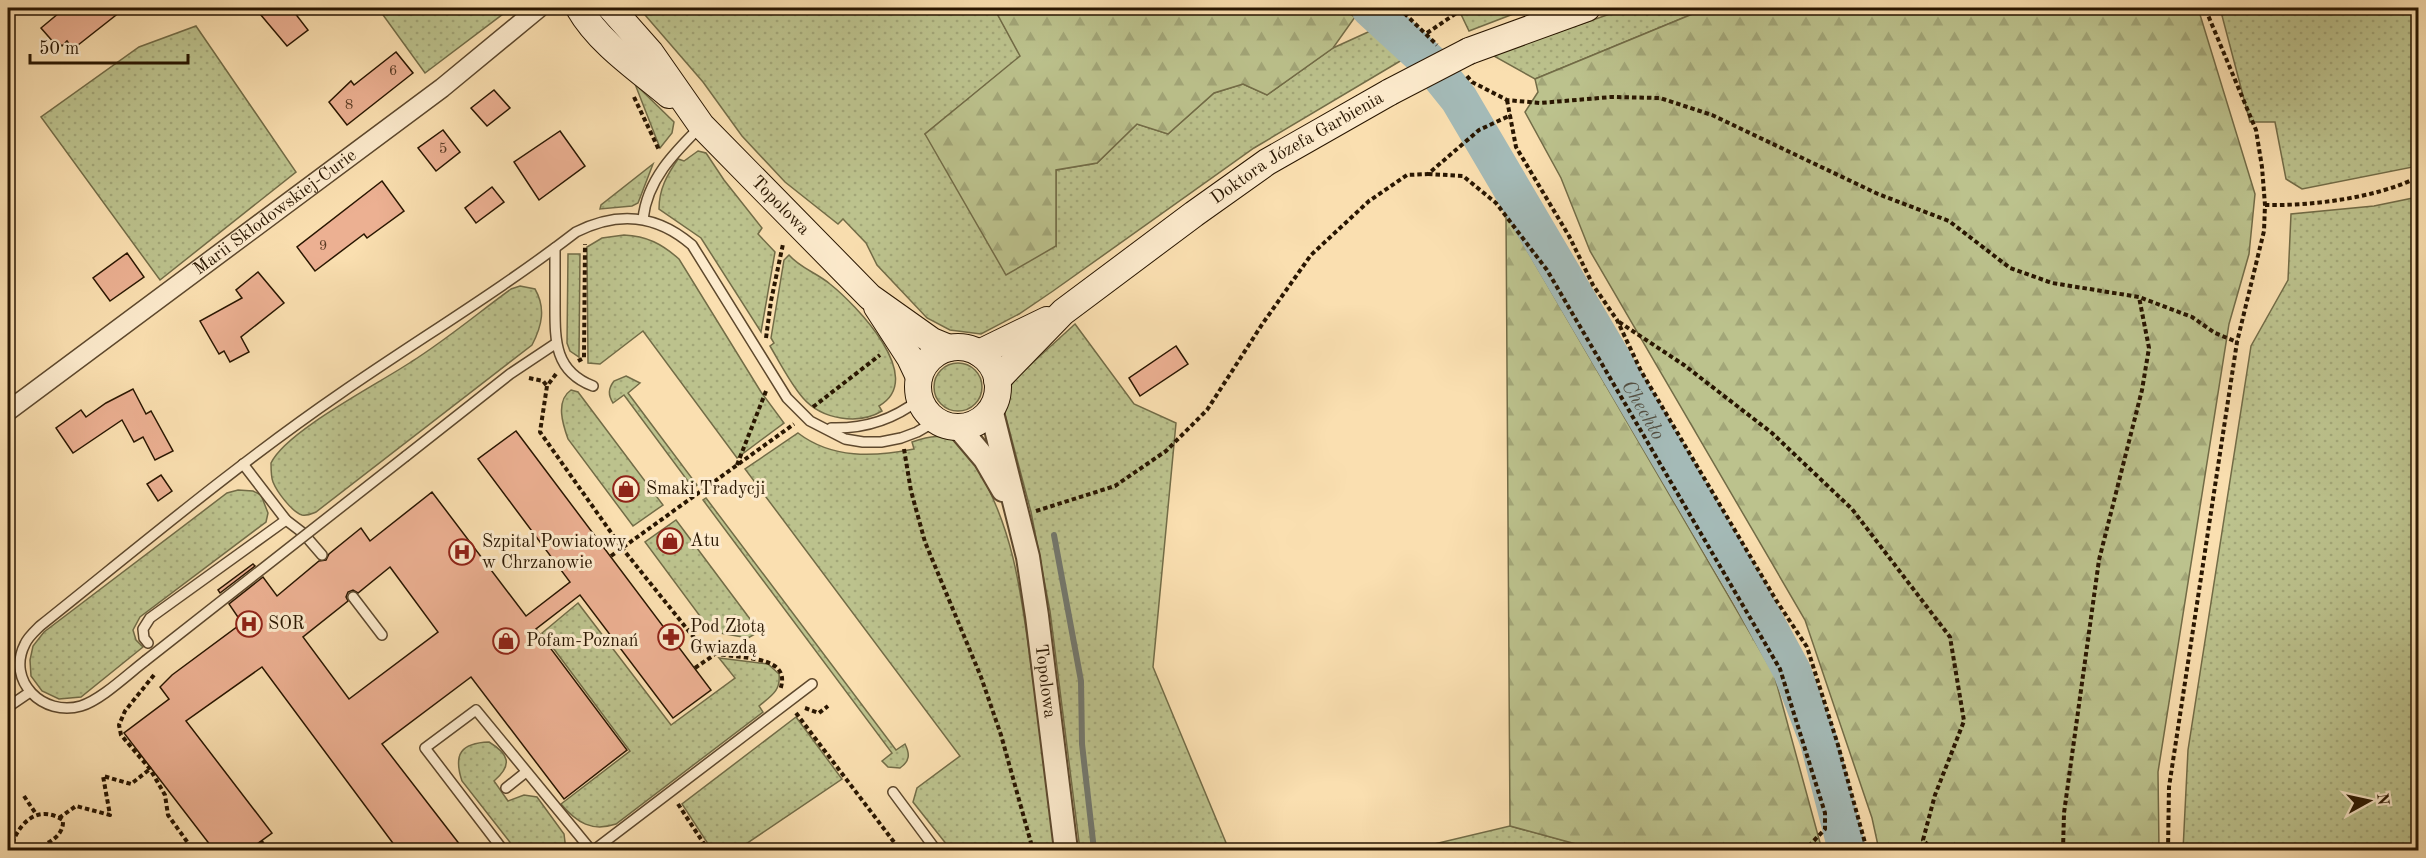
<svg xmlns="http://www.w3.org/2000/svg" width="2426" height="858" viewBox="0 0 2426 858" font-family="'Old Standard TT',serif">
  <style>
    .grass { fill: url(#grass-dots); stroke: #726c47; stroke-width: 1.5 }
    .forest { fill: url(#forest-firs); stroke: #726c47; stroke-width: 1.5 }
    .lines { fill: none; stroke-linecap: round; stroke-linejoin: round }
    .stream { stroke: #73786e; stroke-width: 6 }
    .river { stroke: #a4bab7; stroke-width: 38 }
    .building { fill: #ecb092; stroke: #291601; stroke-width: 1.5; fill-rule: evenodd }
    .service-casing { stroke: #5d482d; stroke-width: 12 }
    .minor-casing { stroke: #5d482d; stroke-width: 21 }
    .tertiary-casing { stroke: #5d482d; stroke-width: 26 }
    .secondary-casing { stroke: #291601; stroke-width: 28 }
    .path { stroke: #291601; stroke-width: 4; stroke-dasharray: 4.5 3; stroke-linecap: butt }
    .service { stroke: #fceacc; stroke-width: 9 }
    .minor { stroke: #fceacc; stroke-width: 18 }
    .tertiary { stroke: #fceacc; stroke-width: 22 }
    .secondary { stroke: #fceacc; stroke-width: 26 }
    .service-bridge-casing { stroke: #5d482d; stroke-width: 12; stroke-linecap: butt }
    .secondary-bridge-casing { stroke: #291601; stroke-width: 28; stroke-linecap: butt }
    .service-bridge { stroke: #fceacc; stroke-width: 9 }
    .secondary-bridge { stroke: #fceacc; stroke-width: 26 }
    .labels { text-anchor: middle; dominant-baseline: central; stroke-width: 6; stroke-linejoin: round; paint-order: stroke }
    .number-label { font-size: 15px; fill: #5a3c25 }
    .street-label { font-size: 18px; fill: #291601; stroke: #fceacc }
    .poi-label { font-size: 18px; fill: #291601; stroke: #fceacc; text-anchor: start }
    .water-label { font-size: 20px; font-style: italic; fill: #544f41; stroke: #fceacc }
  </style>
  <defs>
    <pattern id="grass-dots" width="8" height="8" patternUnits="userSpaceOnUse" patternTransform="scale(1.5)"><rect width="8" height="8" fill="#bcc28d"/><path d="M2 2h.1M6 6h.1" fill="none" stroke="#a2a678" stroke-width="1.8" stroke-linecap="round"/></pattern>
    <pattern id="forest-firs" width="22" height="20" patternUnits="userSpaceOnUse" patternTransform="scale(1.5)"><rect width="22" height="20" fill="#bcc28d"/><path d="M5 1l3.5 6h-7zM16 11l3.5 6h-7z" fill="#a2a678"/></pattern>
  </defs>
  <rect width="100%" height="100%" fill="#fadfb0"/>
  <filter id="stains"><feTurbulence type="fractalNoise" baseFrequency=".00333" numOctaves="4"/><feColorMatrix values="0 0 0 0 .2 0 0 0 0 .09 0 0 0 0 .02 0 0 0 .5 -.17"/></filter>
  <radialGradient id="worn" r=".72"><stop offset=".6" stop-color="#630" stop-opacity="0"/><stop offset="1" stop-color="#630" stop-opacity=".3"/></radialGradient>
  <g class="grass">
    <path d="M378,8H511L425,73Z"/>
    <path d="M639,8H994L1021,56L925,134L1056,246V170L1097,163L1137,124L1168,134L1214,93L1243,84L1267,95L1333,48L1377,28L1407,57L1254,148L1053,291L1019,314L981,334L950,330L927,318L877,265L866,243L843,219L838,224L785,182L742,136L703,82Z"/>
    <path d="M1458,8H1529L1469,31Z"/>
    <path d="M1627,8H1707L1535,79L1492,55Z"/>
    <path d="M2220,8H2418V166L2302,189L2286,179L2275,122H2250Z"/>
    <path d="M196,26L296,172L160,280L41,117L139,47Z"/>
    <path d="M635,84L674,122L672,133L660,148Z"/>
    <path d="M698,151L706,153L724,180L762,228L758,234L775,252L761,332L701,238L659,209C659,189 667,175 678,159L684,161Z"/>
    <path d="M653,164L638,203L632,206L600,209L601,205Z"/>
    <path d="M2418,197V850H2183L2188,750L2251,346L2288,280L2291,214L2374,206Z"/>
    <path d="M624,235C647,236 662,244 679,259L761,392L784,423L737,458L643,331L600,364L588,363L587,247L602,238Z"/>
    <path d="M568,254H580L579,357L570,351L567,343Z"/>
    <path d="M789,255C800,268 817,273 830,284C855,304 928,378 879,406L882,411C859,425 822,420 803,398C790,383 780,363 770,346L774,343L771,338L784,260Z"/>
    <path d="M520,286L535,289C546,308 542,326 532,345L316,512C311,514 308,516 302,515C292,512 277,492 273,482C271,477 271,469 271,463C286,431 378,384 411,362C446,340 478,313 511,289Z"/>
    <path d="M1075,324L1134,404L1176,423L1153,667L1229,850H1080L1050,611L1031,512L1005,414L1009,388L1018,376Z"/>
    <circle cx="958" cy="387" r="24"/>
    <path d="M626,376L640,383L628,393L697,485L693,488L624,395L613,403C608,395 608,389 614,381Z"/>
    <path d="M571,390L578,392L663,505L633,526L568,439C563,425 555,401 571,390Z"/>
    <path d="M798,433C832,459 874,457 914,449L912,442C929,436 944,433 960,443C969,449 973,460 978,469C1017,536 1022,604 1033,679C1041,736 1049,793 1055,850H951L913,802L917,788L960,756L745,469Z"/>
    <path d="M238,490L253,491L261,495L268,513L266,522L140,617L133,630L136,640L143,647L81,697L59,699L42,691L31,676L30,660L33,646L44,632L227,493Z"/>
    <path d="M706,498L896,750L905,744C910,754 910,761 900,768L888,767L882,761L892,753L703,500Z"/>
    <path d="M676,520L756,627L755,634L748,638L720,633L708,627L645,542Z"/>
    <path d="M578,603L671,725L735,678L719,658L768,664L779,674C781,691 771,696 759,706L763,712L616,824C592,832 577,823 561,804L630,751L542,633Z"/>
    <path d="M796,717L842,779L737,850H712L682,804Z"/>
    <path d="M489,742C509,754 513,765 494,781L508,801L524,795L537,797L564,834L566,850H516L462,781C453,754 461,743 489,742Z"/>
    <path d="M1510,826L1598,850H1409Z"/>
  </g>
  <g class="forest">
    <path d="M994,8H1340L1355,17L1333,48L1267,95L1243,84L1214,93L1168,134L1137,124L1097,163L1056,170V246L1006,275L925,134L1020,56Z"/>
    <path d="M1707,8H2198L2255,194L2249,254L2229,324L2158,772L2159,850H1879L1872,818L1805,620L1590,251L1561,178L1525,112L1538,92L1535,79Z"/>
    <path d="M1506,214L1774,674L1822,850H1598L1510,826Z"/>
  </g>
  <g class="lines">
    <g class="stream">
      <path d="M1386,34L1393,27L1409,23"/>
      <path d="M1054,535L1081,681L1082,744L1094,850"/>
    </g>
    <path class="river" id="s1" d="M1370,8L1430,63L1459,99L1748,590L1792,671L1819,742L1847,850"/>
  </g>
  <g class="building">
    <path d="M65,8H125L73,49L67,41L62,46L58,42L55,44L41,28Z"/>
    <path d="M255,8H291L308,30L287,46Z"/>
    <path d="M396,52L413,73L347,125L329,102L351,81L354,85Z"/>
    <path d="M494,90L510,108L487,126L471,108Z"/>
    <path d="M443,130L460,152L436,171L418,148Z"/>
    <path d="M560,131L585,166L539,200L514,162Z"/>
    <path d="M382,181L404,211L367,238L364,234L315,271L297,247Z"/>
    <path d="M492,187L504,202L476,223L465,208Z"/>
    <path d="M127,253L144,277L110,301L93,278Z"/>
    <path d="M258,272L284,303L241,337L249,352L230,362L224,351L219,354L200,321L242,298L236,290Z"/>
    <path d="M1176,346L1188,364L1140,396L1129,378Z"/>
    <path d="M133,389L146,414L151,411L173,451L155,460L143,437L134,442L122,420L73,453L56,428L81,410L86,417L106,403Z"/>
    <path d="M516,431L711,690L673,718L580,595L536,629L627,750L564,799L471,677L382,744L464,850H398L262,667L186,721L272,833L249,850H214L124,733L169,699L160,687L172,675L242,623L229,604L263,577L277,596L319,561L326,560L329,554L361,528L370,541L432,492L526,616L570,582L478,459ZM390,567L438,632L349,699L303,637L348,601L346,597L348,592L353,590L358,593Z"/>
    <path d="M161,475L172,491L158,501L147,484Z"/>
    <path d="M253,564L255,566L220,593L218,590Z"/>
  </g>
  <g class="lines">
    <g class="service-casing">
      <g id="service">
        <path d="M643,219C647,180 674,153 700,127"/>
        <path d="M555,248C555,267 555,286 555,304C555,340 554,371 593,386"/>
        <path d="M831,428C865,429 893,420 920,399"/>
        <path d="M406,456L510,374L555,344"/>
        <path d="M243,464L286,520L303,533L322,555"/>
        <path d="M353,597L382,635"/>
        <path d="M148,643L144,638L143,629L150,618L286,520"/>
        <path d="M145,661C128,674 101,700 81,706C43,717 6,681 25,644C28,637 35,631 40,626C139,547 236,465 341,393C419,339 501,290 576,232C618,211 656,214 692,245L787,398L810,421L845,439L863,442H881L901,438L917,432L936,421"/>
        <path d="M8,707L30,692"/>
        <path d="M506,788L526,772"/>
        <path d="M893,792L936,850"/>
        <path d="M503,850L425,748L476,710L591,850"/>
        <path d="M594,850L812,684"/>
      </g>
    </g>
    <g class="minor-casing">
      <g id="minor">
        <path id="s2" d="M8,411L442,88L539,8"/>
      </g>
    </g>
    <g class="tertiary-casing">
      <g id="tertiary">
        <path id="s3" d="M991,409L1028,557L1037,616L1066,850"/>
        <path d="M958,427L985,459L1003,490"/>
      </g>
    </g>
    <g class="secondary-casing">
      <g id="secondary">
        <path d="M579,8C599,43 638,69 669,95"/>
        <path id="s4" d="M611,8L650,52L701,125L870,297L932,341L949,348"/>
        <path d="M1469,51L1587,8"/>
        <path d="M877,307L910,358L919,377"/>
        <circle cx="958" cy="387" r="40"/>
        <path d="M979,353L1047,320"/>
        <path id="s5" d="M997,380L1063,312L1194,214L1267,162L1390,92"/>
      </g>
    </g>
    <g class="path">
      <path d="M1399,8L1437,45"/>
      <path d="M1427,33L1464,8"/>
      <path d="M1467,76L1472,82L1507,100L1540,103L1611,97L1660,98L1712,115L1878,194L1949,221L2010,268L2052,283L2139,297L2192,317L2215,333L2237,342"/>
      <path d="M634,97L659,150"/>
      <path d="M1507,100L1516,147L1569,236L1593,285L1617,320L1641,371L1776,600L1807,647L1838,745L1867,850"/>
      <path d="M1428,174L1463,176L1496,203L1547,270L1780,669L1825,813V829L1807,848L1801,850"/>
      <path d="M2265,205C2311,206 2377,198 2418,177"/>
      <path d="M1619,322L1684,365L1772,433L1852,509L1950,637L1964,721L1935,795L1923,840L1933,850"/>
      <path d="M766,338L771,301L783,244"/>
      <path d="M578,361L584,358L585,244"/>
      <path d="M556,374L547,386L540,432L622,548L704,650C726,661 795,650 780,690"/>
      <path d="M529,378L543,381L547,386"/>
      <path d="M813,407L880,355"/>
      <path d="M904,449L911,491L925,542L981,677L1001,735L1033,850"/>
      <path d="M737,465L766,391"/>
      <path d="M1036,511L1115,486L1166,451L1207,410L1263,323L1311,255L1369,201L1407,175L1428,174L1479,130L1511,115"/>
      <path d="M611,556L794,424"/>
      <path d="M695,668L714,655"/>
      <path d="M154,675L125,711L119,725L121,735L150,769L165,795L168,815L193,850"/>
      <path d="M805,708L819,713L828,706"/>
      <path d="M796,713L900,850"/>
      <path d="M24,796L36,814"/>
      <path d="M678,804L708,850"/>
      <path d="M59,818L76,806L110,815L103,776L131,784L150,769"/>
      <path d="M261,841L266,849"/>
      <path d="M10,850C17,825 36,803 63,820C64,837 48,842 36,850"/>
      <path d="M67,850L75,845H86L87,850"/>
      <path d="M2063,850L2064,813L2099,560L2142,390L2149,348L2139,297"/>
      <path d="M2168,850L2169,787L2237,342L2264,231L2265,205L2262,167L2256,130L2205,8"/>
    </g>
    <use href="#service" class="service"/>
    <use href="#minor" class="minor"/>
    <use href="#tertiary" class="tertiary"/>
    <use href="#secondary" class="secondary"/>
    <g class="service-bridge-casing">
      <path id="service-bridge" d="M145,661L406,456"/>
    </g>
    <g class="secondary-bridge-casing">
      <path id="secondary-bridge" d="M1390,92L1469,51"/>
    </g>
    <use href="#service-bridge" class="service-bridge"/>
    <use href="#secondary-bridge" class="secondary-bridge"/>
  </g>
  <defs>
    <g id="shop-ring" transform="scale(1.35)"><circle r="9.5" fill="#fceacc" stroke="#8f2418" stroke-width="1.5"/><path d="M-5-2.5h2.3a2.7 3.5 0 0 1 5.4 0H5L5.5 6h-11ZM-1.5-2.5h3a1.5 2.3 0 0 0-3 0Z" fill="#8f2418"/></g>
    <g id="hospital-ring" transform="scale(1.35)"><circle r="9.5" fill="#fceacc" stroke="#8f2418" stroke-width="1.5"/><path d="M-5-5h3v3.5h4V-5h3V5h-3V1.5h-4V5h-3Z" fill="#8f2418"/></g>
    <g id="pharmacy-ring" transform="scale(1.35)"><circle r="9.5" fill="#fceacc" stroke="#8f2418" stroke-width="1.5"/><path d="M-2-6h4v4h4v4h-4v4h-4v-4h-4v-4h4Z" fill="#8f2418"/></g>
  </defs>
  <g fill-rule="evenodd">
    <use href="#shop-ring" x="626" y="489"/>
    <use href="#shop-ring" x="670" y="541"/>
    <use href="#hospital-ring" x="462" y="552"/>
    <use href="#hospital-ring" x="249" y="624"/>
    <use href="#pharmacy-ring" x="671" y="637"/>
    <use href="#shop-ring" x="506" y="641"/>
  </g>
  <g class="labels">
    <g class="number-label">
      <text x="393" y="71">6</text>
      <text x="349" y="105">8</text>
      <text x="443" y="149">5</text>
      <text x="323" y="246">9</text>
    </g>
    <g class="street-label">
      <text stroke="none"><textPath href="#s5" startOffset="381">Doktora Józefa Garbienia</textPath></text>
      <text stroke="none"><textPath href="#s4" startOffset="261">Topolowa</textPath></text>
      <text stroke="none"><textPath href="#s2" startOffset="333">Marii Skłodowskiej-Curie</textPath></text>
      <text stroke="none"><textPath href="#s3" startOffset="278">Topolowa</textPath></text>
    </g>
    <g class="poi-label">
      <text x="646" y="489">Smaki Tradycji</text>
      <text x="690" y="541">Atu</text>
      <text x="482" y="542">Szpital Powiatowy<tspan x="482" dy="21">w Chrzanowie</tspan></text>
      <text x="268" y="624">SOR</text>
      <text x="690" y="627">Pod Złotą<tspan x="690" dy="21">Gwiazdą</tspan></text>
      <text x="526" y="641">Pofam-Poznań</text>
    </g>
    <g class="water-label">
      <text stroke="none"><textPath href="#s1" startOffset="489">Chechło</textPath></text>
    </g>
  </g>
  <rect width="2426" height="858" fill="none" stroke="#fadfb0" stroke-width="30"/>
  <rect x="9" y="9" width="2408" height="840" fill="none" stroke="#291601" stroke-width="3"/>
  <rect x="15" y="15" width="2396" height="828" fill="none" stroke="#291601" stroke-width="1.5"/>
  <g transform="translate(2369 801) rotate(82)" stroke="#fceacc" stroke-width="4.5" paint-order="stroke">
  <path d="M0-4.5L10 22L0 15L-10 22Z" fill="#291601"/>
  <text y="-9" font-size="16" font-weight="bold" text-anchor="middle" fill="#291601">N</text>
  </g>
  <path d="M30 54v9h158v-9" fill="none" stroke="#291601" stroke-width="3"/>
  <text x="39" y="54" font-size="18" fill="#291601" stroke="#fceacc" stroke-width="4.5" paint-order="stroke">50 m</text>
  <rect width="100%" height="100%" filter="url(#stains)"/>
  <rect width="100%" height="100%" fill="url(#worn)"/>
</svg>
